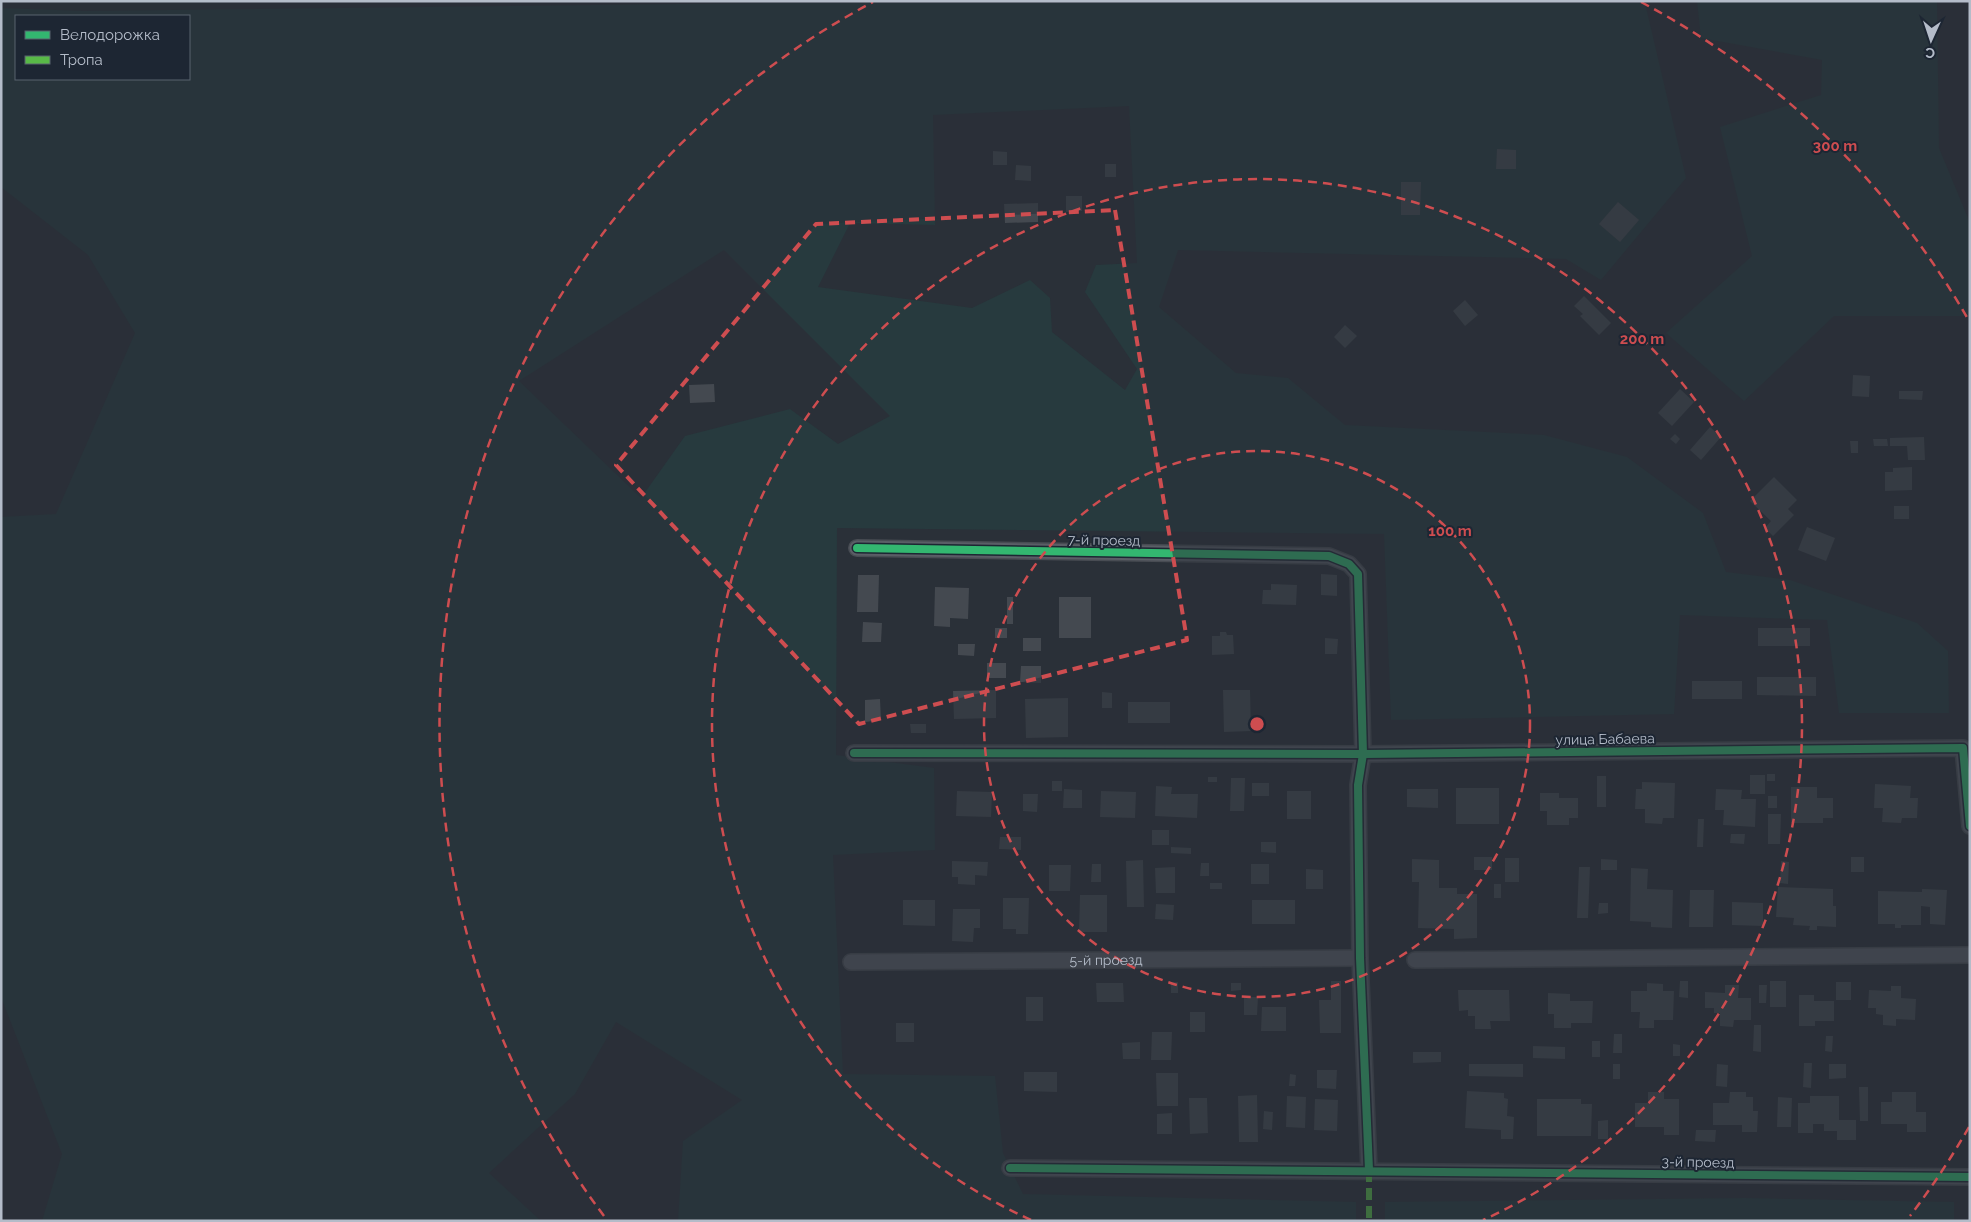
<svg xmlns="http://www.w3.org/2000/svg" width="1971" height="1222" viewBox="0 0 1971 1222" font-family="Raleway,sans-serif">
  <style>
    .green { fill: #273a3e; fill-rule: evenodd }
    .building { fill: #444950 }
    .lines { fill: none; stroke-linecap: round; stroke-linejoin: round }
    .minor-casing { stroke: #484c53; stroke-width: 18 }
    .minor { stroke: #5a5e66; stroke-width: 15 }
    .quiet { stroke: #58b947; stroke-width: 6; stroke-dasharray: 12 6; stroke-linecap: butt }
    .cycleway-casing { stroke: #1d2633; stroke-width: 11 }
    .cycleway { stroke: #33b770; stroke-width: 8 }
    .marked { fill: none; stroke: #ce4d50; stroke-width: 4; stroke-dasharray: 10 6; stroke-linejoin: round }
    .ring { fill: none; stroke: #ce4d50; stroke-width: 2.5; stroke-dasharray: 9 6 }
    .labels { text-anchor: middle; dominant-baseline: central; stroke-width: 4; stroke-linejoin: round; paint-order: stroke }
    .street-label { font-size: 14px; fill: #b4bcc9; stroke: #1d2633 }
    .centre { fill: #ce4d50; stroke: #1d2633; stroke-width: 2.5 }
    .ring-label { font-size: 15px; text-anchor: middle; font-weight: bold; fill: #ce4d50; stroke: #1d2633; stroke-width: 4; stroke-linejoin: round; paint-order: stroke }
  </style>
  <rect width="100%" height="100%" fill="#2a3038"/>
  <g class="green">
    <path d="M1697,1H1937L1939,148L1970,223V316H1834L1744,401L1666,333L1752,256L1720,127L1821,95L1822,60L1701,38Z"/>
    <path d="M768,3H1645L1686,178L1601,280L1566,259L1178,250L1159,307L1236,373L1288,378L1345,425L1544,435L1627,457L1703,513L1726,572L1790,580L1917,623L1948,651L1949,713H1839L1827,620L1680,615L1674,714L1391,720L1384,534L837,528L836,755L934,768L935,850L833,855L843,1074L995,1076L1003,1153L1023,1194L1356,1202V1221H678L683,1141L742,1100L616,1022L575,1094L489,1173L541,1221H42L62,1154L1,997V517L56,514L135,333L88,255L1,187V8L84,11ZM16,16H189V79H16ZM1129,106L1137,263L1096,265L1085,292L1137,369L1125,390L1052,332L1050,298L1030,280L972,308L818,287L850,223L935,225L933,115ZM724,250L890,416L838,444L790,409L685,436L641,498L519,381Z"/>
    <path d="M1745,1198L1954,1202V1221H1385V1202Z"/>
  </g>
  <g class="building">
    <path d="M1497,149L1516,150V169H1496Z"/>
    <path d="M993,151L1007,152V165H993Z"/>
    <rect x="1105" y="164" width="11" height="13"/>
    <path d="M1016,165L1031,166V181L1015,180Z"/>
    <path d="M1401,182H1421L1420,215H1401Z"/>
    <path d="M1066,196H1082V211L1066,212Z"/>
    <path d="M1618,202L1639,220L1620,242L1599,224Z"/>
    <path d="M1038,203V222L1005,223L1004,204Z"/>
    <path d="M1584,296L1611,323L1599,335L1580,316L1583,314L1574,306Z"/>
    <path d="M1465,300L1478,315L1465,326L1453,311Z"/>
    <path d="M1345,325L1357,336L1345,348L1334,337Z"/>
    <path d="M1853,375L1870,376L1869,397L1852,396Z"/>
    <path d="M714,384L715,402L690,403L689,385Z"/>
    <path d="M1680,389L1694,402L1672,426L1658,413Z"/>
    <path d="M1899,391H1923L1922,400L1899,399Z"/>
    <path d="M1710,427L1721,437L1701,460L1690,450Z"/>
    <path d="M1675,434L1680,439L1676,444L1670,439Z"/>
    <path d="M1924,437L1925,460H1908L1907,446H1890V438Z"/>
    <path d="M1873,439H1887L1888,446H1874Z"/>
    <path d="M1850,441H1858V453H1851Z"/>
    <path d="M1912,467V490L1885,491V472H1893V468Z"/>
    <path d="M1774,477L1797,500L1788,509L1794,515L1773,536L1765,528L1771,521L1750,501Z"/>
    <rect x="1894" y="506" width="15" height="13"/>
    <path d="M1807,527L1835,538L1826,561L1798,550Z"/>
    <path d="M1321,574L1337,575V596L1321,595Z"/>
    <path d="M858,575H879L878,612H857Z"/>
    <path d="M1271,584L1297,585L1296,605L1262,604L1263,590H1271Z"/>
    <path d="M935,587L969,588L968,619L950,618V627L934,626Z"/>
    <rect x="1007" y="597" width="6" height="27"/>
    <rect x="1059" y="597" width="32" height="41"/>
    <path d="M863,622L882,623L881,642H862Z"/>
    <rect x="995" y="628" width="12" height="10"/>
    <rect x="1758" y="628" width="52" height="18"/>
    <path d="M1220,632H1226L1227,635H1233L1234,654L1212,655V636H1220Z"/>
    <rect x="1023" y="638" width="18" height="13"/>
    <path d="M1325,638L1338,639L1337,654H1325Z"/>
    <path d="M958,644H975L974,656L958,655Z"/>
    <rect x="987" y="663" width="19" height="15"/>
    <path d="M1021,666H1041V683L1020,682Z"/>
    <path d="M1757,677H1816V696L1757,695Z"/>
    <rect x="1692" y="681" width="50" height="18"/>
    <path d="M996,690V718L954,719L953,691Z"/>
    <path d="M1223,690H1250L1251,731L1224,732Z"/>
    <path d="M1102,692L1112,693V708H1102Z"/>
    <path d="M1068,698V737L1026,738L1025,699Z"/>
    <path d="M880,699L881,721L865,722V700Z"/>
    <rect x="1128" y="702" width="42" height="21"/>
    <path d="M910,724H926V733H911Z"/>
    <rect x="1767" y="774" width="8" height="7"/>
    <rect x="1750" y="775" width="15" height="19"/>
    <rect x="1597" y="776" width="9" height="31"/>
    <rect x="1208" y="777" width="9" height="5"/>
    <path d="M1231,778H1245L1244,811H1230Z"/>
    <rect x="1052" y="781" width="10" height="10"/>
    <path d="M1642,782L1675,783L1674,818H1663L1662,824L1645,823V809H1635L1636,789H1642Z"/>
    <rect x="1252" y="783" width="17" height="13"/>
    <path d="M1875,784L1911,786L1910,798H1918L1917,818H1902L1901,823L1882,822L1883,808H1874Z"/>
    <path d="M1156,786L1172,787L1171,794H1198L1197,818L1155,816Z"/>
    <path d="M1791,787H1817V798H1833V818H1823V823H1791Z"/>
    <rect x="1456" y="788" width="43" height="36"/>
    <path d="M1064,789L1082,790V808H1063Z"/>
    <path d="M1407,789H1438V808L1407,807Z"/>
    <path d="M1716,789L1742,790L1741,799H1756L1755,827L1723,825L1724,810H1715Z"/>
    <path d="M957,791L992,792L991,817L956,816Z"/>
    <path d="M1101,791L1136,792L1135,818L1100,817Z"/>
    <rect x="1287" y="791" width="24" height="28"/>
    <path d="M1540,793H1559V798H1578V818H1569V825H1547V811H1540Z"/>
    <path d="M1023,794H1038L1037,812L1023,811Z"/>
    <rect x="1768" y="796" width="9" height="12"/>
    <path d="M1768,814H1781L1780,844H1768Z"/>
    <path d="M1698,819H1704L1703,847H1697Z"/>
    <rect x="1152" y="830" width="17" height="15"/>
    <path d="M1731,834H1745L1744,844L1730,843Z"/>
    <path d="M1000,837H1021V850L999,849Z"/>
    <path d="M1261,842H1276V853L1261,852Z"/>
    <path d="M1171,847L1191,848V854L1171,853Z"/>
    <rect x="1474" y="857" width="18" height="13"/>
    <rect x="1851" y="857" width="13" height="15"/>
    <rect x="1505" y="858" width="14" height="24"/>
    <path d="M1412,859L1439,860V888H1457V894H1477V938L1454,939V929L1418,928L1419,882H1412Z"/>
    <path d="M1601,859L1617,860V870H1601Z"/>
    <path d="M1143,860L1144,907H1127L1126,861Z"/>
    <path d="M952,861L988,862L987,876L975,875V885L958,884V877H952Z"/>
    <path d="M1781,861L1789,862L1788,884L1780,883Z"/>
    <path d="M1201,863H1209V876H1200Z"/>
    <path d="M1092,864H1101V882H1091Z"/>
    <rect x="1251" y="864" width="18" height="20"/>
    <path d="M1049,865H1071L1070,891H1049Z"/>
    <path d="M1175,867V893H1156L1155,868Z"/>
    <path d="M1579,867H1590L1588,918H1577Z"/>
    <path d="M1631,868L1648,869L1647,889L1673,890L1672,928L1651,927V922L1630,921Z"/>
    <path d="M1306,869L1323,870V889H1306Z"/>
    <rect x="1210" y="883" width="12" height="6"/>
    <rect x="1494" y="884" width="7" height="14"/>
    <path d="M1778,887L1833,889V906H1836V927L1817,926V930H1809L1810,926L1793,925L1794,918L1776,917Z"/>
    <path d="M1922,889L1947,890L1945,925L1930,924V907L1921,906V925H1901V928H1895V924H1878V891L1922,892Z"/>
    <path d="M1690,890H1714L1713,927H1689Z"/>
    <path d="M1080,895H1107V932H1079Z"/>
    <path d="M1003,898H1029L1028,934H1016V929H1003Z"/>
    <path d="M903,900H935V926L903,925Z"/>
    <rect x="1252" y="900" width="43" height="24"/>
    <path d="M1732,902L1763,903V926L1732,925Z"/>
    <path d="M1599,903H1608V913L1598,914Z"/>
    <path d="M1156,904L1174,905L1173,920L1155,919Z"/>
    <path d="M953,909H980V928H974L973,942L952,941Z"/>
    <path d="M1331,981H1341V1033H1320L1319,1000H1331Z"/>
    <path d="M1680,981H1688V998L1679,997Z"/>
    <rect x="1770" y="981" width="16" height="26"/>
    <rect x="1171" y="982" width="7" height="11"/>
    <rect x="1836" y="982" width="15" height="18"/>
    <path d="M1096,983H1123L1124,1002H1097Z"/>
    <path d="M1231,983H1241V990L1231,991Z"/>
    <path d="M1647,983L1663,984V991H1674L1673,1020H1654V1028H1639L1640,1012H1631V991H1647Z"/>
    <path d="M1725,985H1739L1738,998H1751V1020H1734L1733,1027L1720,1026V1013H1714V1008H1705V992L1725,993Z"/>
    <path d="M1759,985H1767L1766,1003H1759Z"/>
    <path d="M1891,986H1901V998L1916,999L1915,1020L1896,1019V1026L1883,1025V1015L1876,1014V1008H1868L1869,990L1891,991Z"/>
    <path d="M1458,990H1509L1510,1021H1490L1491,1029H1475V1016H1468V1010L1459,1011Z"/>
    <path d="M1548,993L1570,994V1001H1593L1592,1023H1571V1028H1554V1014H1548Z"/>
    <path d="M1799,995H1814V1001H1834V1021H1815V1026H1799Z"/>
    <rect x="1026" y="997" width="17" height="24"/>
    <path d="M1244,997H1258L1257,1015H1244Z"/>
    <path d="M1262,1007H1286V1031H1261Z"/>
    <rect x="1190" y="1012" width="15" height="20"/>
    <rect x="896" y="1023" width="18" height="19"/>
    <path d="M1754,1025H1761V1052L1753,1051Z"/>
    <path d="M1152,1032H1172L1171,1060H1151Z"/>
    <path d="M1614,1034H1622V1053H1613Z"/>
    <path d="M1826,1036H1833L1832,1052L1825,1051Z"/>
    <rect x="1592" y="1041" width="8" height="16"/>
    <path d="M1140,1042V1059H1123L1122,1043Z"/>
    <path d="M1673,1044L1680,1045V1056H1673Z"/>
    <path d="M1533,1046L1565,1047V1059L1533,1058Z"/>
    <path d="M1413,1052H1441V1062L1413,1063Z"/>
    <path d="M1804,1063H1812L1811,1088L1803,1087Z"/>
    <path d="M1469,1064H1523V1077L1469,1076Z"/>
    <rect x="1613" y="1064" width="7" height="15"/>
    <path d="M1717,1064L1728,1065L1727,1087L1716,1086Z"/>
    <path d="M1829,1064H1846V1078L1829,1079Z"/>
    <path d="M1317,1070H1337L1336,1089L1317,1088Z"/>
    <path d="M1024,1072H1057V1092L1024,1091Z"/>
    <path d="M1156,1073H1178V1106H1157Z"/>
    <path d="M1290,1074L1296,1075L1295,1086H1289Z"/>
    <path d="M1859,1087H1868V1121H1860Z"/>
    <path d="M1467,1091L1504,1093V1098L1508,1099L1507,1116L1514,1117L1513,1139H1501V1130L1465,1128Z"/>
    <path d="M1648,1092H1664V1099H1679V1135H1664V1127H1635V1103H1648Z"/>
    <path d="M1730,1092H1746V1097H1753V1111H1758L1757,1132H1742V1125H1713V1103H1729Z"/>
    <path d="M1892,1092H1916V1112H1926V1132H1907V1124H1881V1102H1892Z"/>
    <path d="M1257,1095L1258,1142H1239L1238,1096Z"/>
    <path d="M1287,1096L1306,1097L1305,1128L1286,1127Z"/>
    <path d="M1810,1096H1839V1120H1856V1140H1837V1131H1824V1124H1813V1133H1798V1103H1810Z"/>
    <path d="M1778,1097L1792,1098L1791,1127H1777Z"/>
    <path d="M1189,1098H1207L1208,1133L1190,1134Z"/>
    <path d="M1315,1099L1338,1100L1337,1131L1314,1130Z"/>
    <path d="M1537,1099H1581V1104H1592L1591,1136H1537Z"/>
    <path d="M1264,1111L1273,1112L1272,1130L1263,1129Z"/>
    <path d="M1172,1113V1134H1157V1114Z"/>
    <path d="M1608,1120V1139H1598V1121Z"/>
    <path d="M1696,1130H1716L1715,1142L1695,1141Z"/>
  </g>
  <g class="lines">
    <g class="minor-casing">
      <g id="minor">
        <path d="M857,548L1329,556L1349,564L1358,574L1363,754L1358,785L1360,958L1369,1170"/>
        <path d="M854,753L1363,754L1963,748L1970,826"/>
        <path d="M1415,960L1970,955"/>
        <path id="s1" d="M851,962L1360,958"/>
        <path d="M1010,1168L1970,1177"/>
      </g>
    </g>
    <use href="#minor" class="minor"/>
    <path class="quiet" d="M1369,1170V1221"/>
    <g class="cycleway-casing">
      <g id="cycleway">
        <path d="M857,548L1329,556L1349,564L1358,574L1363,754L1358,785L1360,958L1369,1170"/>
        <path d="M854,753L1363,754L1963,748L1970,826"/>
        <path d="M1010,1168L1970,1177"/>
      </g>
    </g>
    <use href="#cycleway" class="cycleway"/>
  </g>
  <path d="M0 0H1971V1222H0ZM1115,210L1187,640L859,724L616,465L816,224Z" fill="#2a3038" fill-opacity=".55" fill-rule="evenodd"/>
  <path class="marked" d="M1115,210L1187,640L859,724L616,465L816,224Z"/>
  <g class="ring">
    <circle cx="1257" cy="724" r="273"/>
    <path d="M1031 1220A545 545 0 1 1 1483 1220"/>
    <path d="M1969 1127A818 818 0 0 1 1910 1216M604 1216A818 818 0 0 1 873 2M1641 2A818 818 0 0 1 1969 321"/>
  </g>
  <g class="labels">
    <g class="street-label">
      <text transform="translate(1104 540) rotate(1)">7-й проезд</text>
      <text transform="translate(1605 739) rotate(-1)">улица Бабаева</text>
      <text stroke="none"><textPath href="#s1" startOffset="255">5-й проезд</textPath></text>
      <text transform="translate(1698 1162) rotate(1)">3-й проезд</text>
    </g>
  </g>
  <circle cx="1257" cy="724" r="8" class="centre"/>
  <g class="ring-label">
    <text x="1835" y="151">300 m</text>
    <text x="1642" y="344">200 m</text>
    <text x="1450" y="536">100 m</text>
  </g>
  <rect width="1971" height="1222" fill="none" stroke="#b4bcc9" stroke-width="5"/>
  <rect x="15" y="15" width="175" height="65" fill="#1d2633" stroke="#59626f"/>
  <rect x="25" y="31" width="25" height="8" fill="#33b770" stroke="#59626f"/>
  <text x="60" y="40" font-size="15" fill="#b4bcc9">Велодорожка</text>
  <rect x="25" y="56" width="25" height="8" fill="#58b947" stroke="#59626f"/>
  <text x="60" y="65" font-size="15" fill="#b4bcc9">Тропа</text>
  <g transform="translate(1931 40) rotate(183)" stroke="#1d2633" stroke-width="4" paint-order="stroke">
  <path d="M0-4L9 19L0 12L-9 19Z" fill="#b4bcc9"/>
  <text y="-8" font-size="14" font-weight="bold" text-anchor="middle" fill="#b4bcc9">С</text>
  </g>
</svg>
